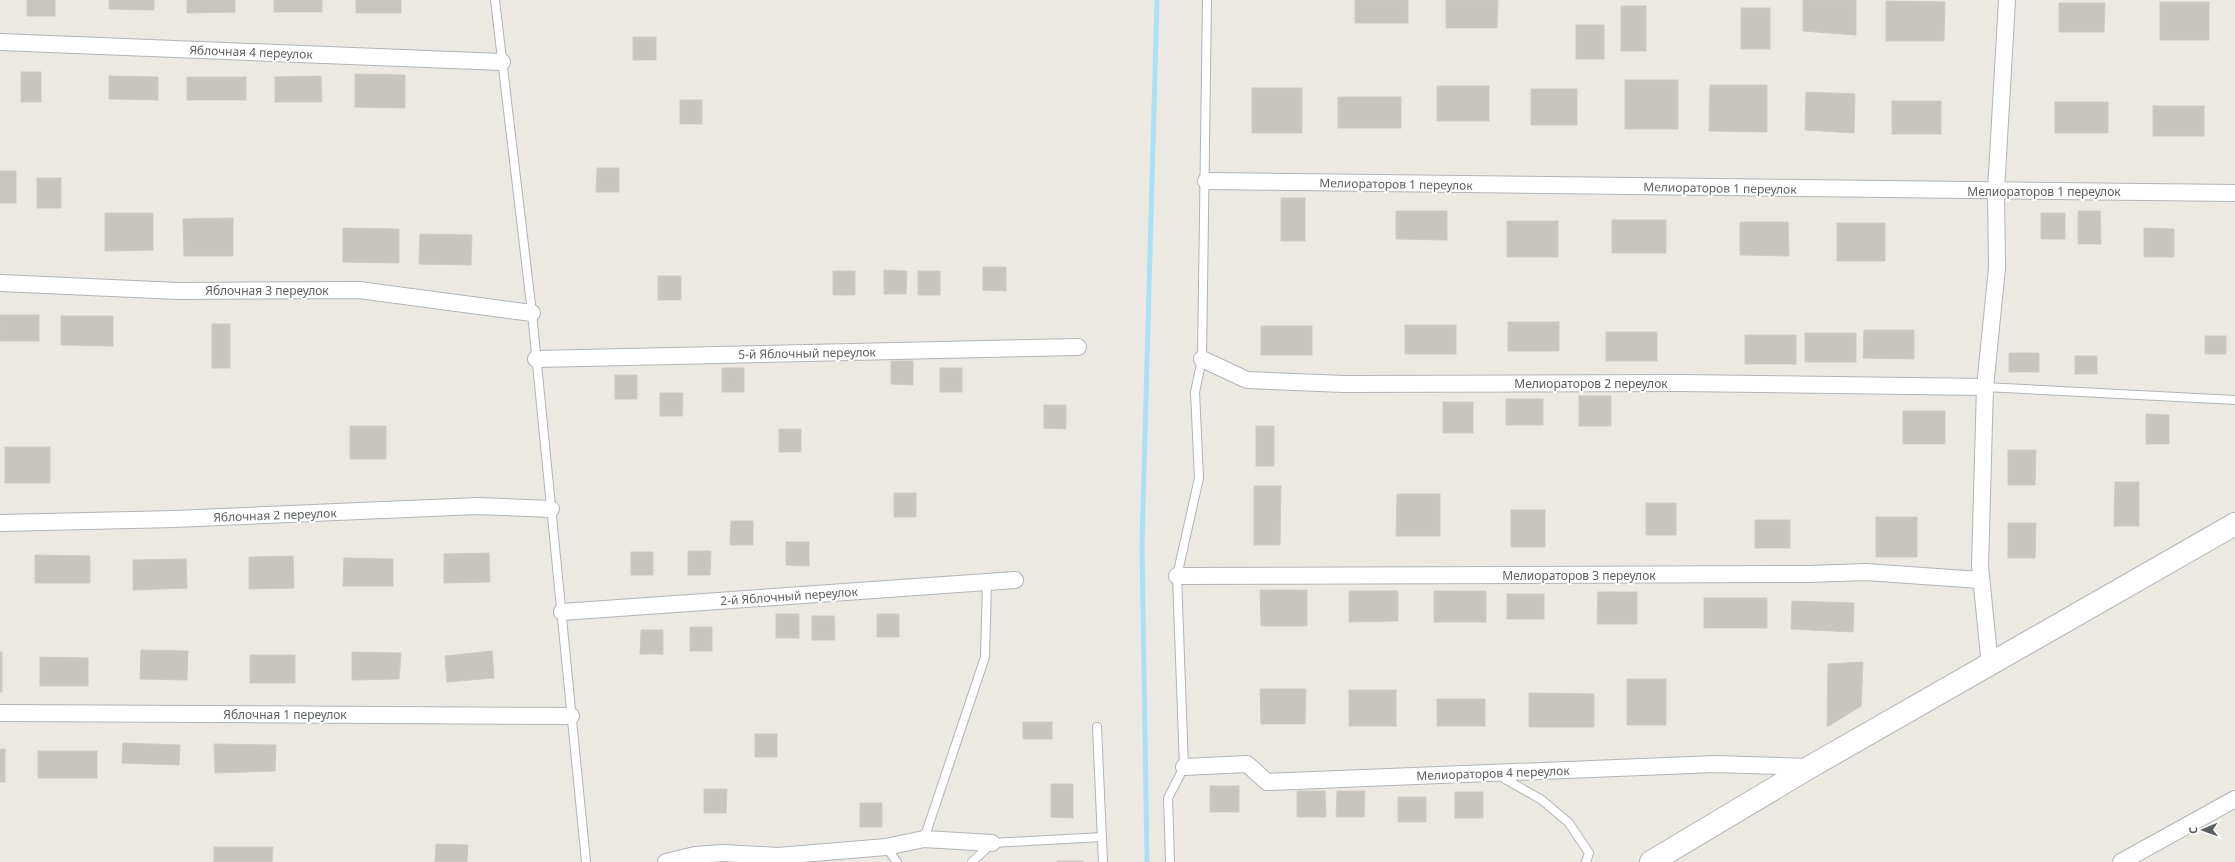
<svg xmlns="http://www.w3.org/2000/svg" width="2235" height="862" viewBox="0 0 2235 862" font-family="'Noto Sans',sans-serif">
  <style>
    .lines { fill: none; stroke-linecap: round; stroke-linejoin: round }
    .stream { stroke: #aae1f5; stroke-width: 5 }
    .building { fill: #c8c4c0; stroke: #d0c9c2 }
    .lane-casing { stroke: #b0b4b7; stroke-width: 10 }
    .street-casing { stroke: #b0b4b7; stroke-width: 18 }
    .secondary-casing { stroke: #b0b3b7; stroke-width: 24 }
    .lane { stroke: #fff; stroke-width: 8 }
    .street { stroke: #fff; stroke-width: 16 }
    .secondary { stroke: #fff; stroke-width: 22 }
    .labels { text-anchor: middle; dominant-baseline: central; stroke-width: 4; stroke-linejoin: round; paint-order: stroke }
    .street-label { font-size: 12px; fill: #5b5f62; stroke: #fff }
  </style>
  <rect width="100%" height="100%" fill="#ece9e3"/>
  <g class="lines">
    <path class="stream" d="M1147,862L1142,544L1157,0"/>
  </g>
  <g class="building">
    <rect x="27" y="0" width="28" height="16"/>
    <path d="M109,0H154V10L109,9Z"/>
    <path d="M187,0H235V12L187,13Z"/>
    <rect x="274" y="0" width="48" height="12"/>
    <rect x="356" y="0" width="45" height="13"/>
    <rect x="1355" y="0" width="53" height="23"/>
    <path d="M1446,0H1498L1497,28H1446Z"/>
    <path d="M1803,0H1856V35L1803,31Z"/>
    <path d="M1886,1L1945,2L1944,41H1886Z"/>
    <rect x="2160" y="2" width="49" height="38"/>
    <path d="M2059,3H2105L2104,32H2059Z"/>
    <rect x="1621" y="6" width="25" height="45"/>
    <rect x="1741" y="8" width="29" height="41"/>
    <rect x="1576" y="25" width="28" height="34"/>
    <rect x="633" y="37" width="23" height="23"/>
    <rect x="21" y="72" width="20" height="30"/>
    <path d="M355,74L405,75V108L355,107Z"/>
    <path d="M109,76L158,77V100L109,99Z"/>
    <path d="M321,76L322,102H275V77Z"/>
    <rect x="187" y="77" width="59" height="23"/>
    <rect x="1625" y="80" width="53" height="49"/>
    <path d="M1710,85H1767V132L1709,131Z"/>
    <rect x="1437" y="86" width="52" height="35"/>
    <rect x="1252" y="88" width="50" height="45"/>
    <rect x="1531" y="89" width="46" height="36"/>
    <path d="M1806,92L1855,94L1854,133L1805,130Z"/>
    <rect x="1338" y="97" width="63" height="31"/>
    <rect x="680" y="100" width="22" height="24"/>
    <rect x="1892" y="101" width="49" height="33"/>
    <rect x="2055" y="102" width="53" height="31"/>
    <rect x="2153" y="106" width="51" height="30"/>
    <path d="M597,168H619V192H596Z"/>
    <rect x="0" y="171" width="16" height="32"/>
    <rect x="37" y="178" width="24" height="30"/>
    <rect x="1281" y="198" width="24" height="43"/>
    <path d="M1396,211H1447V240L1396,239Z"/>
    <path d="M2078,211H2100L2101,244H2078Z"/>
    <path d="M105,213H153V250L105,251Z"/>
    <rect x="2041" y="213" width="24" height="26"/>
    <path d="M233,218V256H184L183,219Z"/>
    <rect x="1612" y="220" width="54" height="33"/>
    <rect x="1507" y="221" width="51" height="36"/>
    <path d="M1740,222H1788L1789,256L1740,255Z"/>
    <rect x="1837" y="223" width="48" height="38"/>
    <path d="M343,228L399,229V263L343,262Z"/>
    <path d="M2144,228L2174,229V257H2144Z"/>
    <path d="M420,234L472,235L471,265L419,264Z"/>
    <path d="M983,267H1006V291L983,290Z"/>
    <path d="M884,270L907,271L906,294H884Z"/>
    <rect x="833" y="271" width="22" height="24"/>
    <rect x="918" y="271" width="22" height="24"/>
    <rect x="658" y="276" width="23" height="24"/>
    <rect x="0" y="315" width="39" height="26"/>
    <path d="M61,316H113V346L61,345Z"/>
    <rect x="1508" y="322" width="51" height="29"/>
    <rect x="212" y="324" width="18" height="44"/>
    <rect x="1405" y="325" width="51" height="29"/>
    <rect x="1261" y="326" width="51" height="29"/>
    <path d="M1864,330H1914V359L1863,358Z"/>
    <rect x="1606" y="332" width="51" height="29"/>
    <rect x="1805" y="333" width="51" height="29"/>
    <rect x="1745" y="335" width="51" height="29"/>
    <rect x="2205" y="336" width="21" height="18"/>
    <rect x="2009" y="353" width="30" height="19"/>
    <rect x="2075" y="356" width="22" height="18"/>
    <path d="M891,361H913V385L891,384Z"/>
    <rect x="722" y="368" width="22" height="24"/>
    <rect x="940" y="368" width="22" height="24"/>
    <rect x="615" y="375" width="22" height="24"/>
    <path d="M660,393H683L682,416H660Z"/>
    <rect x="1579" y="396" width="32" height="30"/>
    <rect x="1506" y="399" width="37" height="26"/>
    <rect x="1443" y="402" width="30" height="31"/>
    <path d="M1044,405H1066V429L1044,428Z"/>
    <rect x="1903" y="411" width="42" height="33"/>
    <path d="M2146,414L2169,415V444H2146Z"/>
    <rect x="350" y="426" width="36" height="33"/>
    <rect x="1256" y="426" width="18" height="40"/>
    <rect x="779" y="429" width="22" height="23"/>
    <rect x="5" y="447" width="45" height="36"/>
    <path d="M2008,450H2036L2035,485H2008Z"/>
    <path d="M2115,482H2139V526H2114Z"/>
    <path d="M1254,486H1281L1280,545H1254Z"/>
    <rect x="894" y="493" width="22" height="24"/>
    <path d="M1397,494H1440V536H1396Z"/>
    <rect x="1646" y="503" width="30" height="32"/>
    <rect x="1511" y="510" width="34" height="37"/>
    <rect x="1876" y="517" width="41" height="40"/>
    <rect x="1755" y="520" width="35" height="28"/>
    <path d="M731,521H753V545H730Z"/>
    <path d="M2008,523H2036L2035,558H2008Z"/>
    <path d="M786,542H809V566L786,565Z"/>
    <path d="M688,551H711L710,575H688Z"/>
    <rect x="631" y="552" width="22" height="23"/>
    <path d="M489,553L490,582L444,583V554Z"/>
    <path d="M35,555L90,556V583H35Z"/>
    <path d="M293,556L294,588L249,589V557Z"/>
    <path d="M344,558L393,559V586H343Z"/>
    <path d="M186,559L187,588L133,590V560Z"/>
    <path d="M1260,590H1307V626H1261Z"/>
    <path d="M1349,591H1398V621L1349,622Z"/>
    <rect x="1434" y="591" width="52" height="31"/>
    <path d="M1598,592H1637V624H1597Z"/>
    <rect x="1507" y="594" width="37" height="25"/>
    <rect x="1704" y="598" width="63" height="30"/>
    <path d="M1792,601L1854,603L1853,632L1791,629Z"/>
    <rect x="776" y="614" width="23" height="24"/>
    <rect x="877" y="614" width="22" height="23"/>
    <path d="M812,616H834L835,640H812Z"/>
    <rect x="690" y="627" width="22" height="24"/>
    <path d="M641,630H663V654H640Z"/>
    <path d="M141,650L188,651L187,680L140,679Z"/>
    <path d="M492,651L494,678L447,682L445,656Z"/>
    <rect x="0" y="652" width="2" height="40"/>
    <path d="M352,652L401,653L399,679L352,680Z"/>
    <rect x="250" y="655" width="45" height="28"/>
    <path d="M40,657L88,658V686H40Z"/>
    <path d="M1863,662L1861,706L1827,727L1828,664Z"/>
    <rect x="1627" y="679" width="39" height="46"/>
    <path d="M1260,689H1306L1305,724H1261Z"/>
    <rect x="1349" y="690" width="47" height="36"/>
    <path d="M1529,693L1594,694V727H1529Z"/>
    <rect x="1437" y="699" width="48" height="27"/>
    <rect x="1023" y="722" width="29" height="17"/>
    <rect x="755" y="734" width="22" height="23"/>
    <path d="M123,743L180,745L179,765L122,763Z"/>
    <path d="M214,744L276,745L275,771L215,773Z"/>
    <rect x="0" y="749" width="5" height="33"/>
    <rect x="38" y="751" width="59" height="27"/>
    <path d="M1051,784H1073V818L1051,817Z"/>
    <rect x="1210" y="786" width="29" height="26"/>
    <path d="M704,789H727L726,813H704Z"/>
    <path d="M1297,791H1325L1326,817H1297Z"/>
    <path d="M1337,791H1365L1364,817H1336Z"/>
    <rect x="1455" y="792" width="28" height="26"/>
    <rect x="1398" y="797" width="28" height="25"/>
    <rect x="860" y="803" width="22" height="24"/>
    <path d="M436,844L468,845L467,862H435Z"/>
    <path d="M214,847H273L272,862H214Z"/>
    <rect x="1057" y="861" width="26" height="1"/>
  </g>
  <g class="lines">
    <g class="lane-casing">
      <g id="lane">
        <path d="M495,0L532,313L586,862"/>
        <path d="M1985,387L2235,400"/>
        <path d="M1097,727L1103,862"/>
        <path d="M1498,775L1542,800L1569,823L1589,853L1586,862"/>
        <path d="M924,839L985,657L987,583"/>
        <path d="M886,847L897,862"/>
        <path d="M972,862L992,843L1102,837"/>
        <path d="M1170,862L1168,798L1184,767L1177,576L1199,478L1195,392L1202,359L1207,0"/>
      </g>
    </g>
    <g class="street-casing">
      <g id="street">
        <path d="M0,42L502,62"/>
        <path d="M1206,181L2235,193"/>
        <path d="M0,283L178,291L359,290L532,313"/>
        <path d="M536,359L1078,347"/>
        <path d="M1202,359L1247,380L1344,384L1680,383L1985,387"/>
        <path d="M0,523L175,519L478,506L551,509"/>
        <path d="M1177,576L1808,574L1866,572L1980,580"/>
        <path d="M562,612L1015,580"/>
        <path d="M1990,666L1980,566L1985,387L1997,268L1996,191L2007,0"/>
        <path d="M0,713L571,716"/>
        <path d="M1184,767L1247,764L1267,782L1716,764L1810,767"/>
        <path d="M666,862L695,855L723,853L778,856L886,847L924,839L992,843"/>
        <path d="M2121,862L2235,799"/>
      </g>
    </g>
    <g class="secondary-casing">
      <path id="secondary" d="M1651,862L1810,767L2235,524"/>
    </g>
    <use href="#lane" class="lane"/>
    <use href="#street" class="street"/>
    <use href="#secondary" class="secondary"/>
  </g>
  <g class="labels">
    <g class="street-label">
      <text transform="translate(251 52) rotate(2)">Яблочная 4 переулок</text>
      <text transform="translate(1396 184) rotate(1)">Мелиораторов 1 переулок</text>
      <text transform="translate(1720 188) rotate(1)">Мелиораторов 1 переулок</text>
      <text x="2044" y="191">Мелиораторов 1 переулок</text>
      <text x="267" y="290">Яблочная 3 переулок</text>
      <text transform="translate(807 353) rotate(-1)">5-й Яблочный переулок</text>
      <text x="1591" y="383">Мелиораторов 2 переулок</text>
      <text transform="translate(275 515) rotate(-2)">Яблочная 2 переулок</text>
      <text x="1579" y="575">Мелиораторов 3 переулок</text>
      <text transform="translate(789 596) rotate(-4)">2-й Яблочный переулок</text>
      <text x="285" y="714">Яблочная 1 переулок</text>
      <text transform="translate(1493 773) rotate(-2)">Мелиораторов 4 переулок</text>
    </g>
  </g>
  <g transform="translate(2203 830) rotate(268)" stroke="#ffffff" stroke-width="3" paint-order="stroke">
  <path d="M0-3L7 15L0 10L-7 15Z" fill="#5b5f62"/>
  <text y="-6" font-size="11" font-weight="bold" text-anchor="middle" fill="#5b5f62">С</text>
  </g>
</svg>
